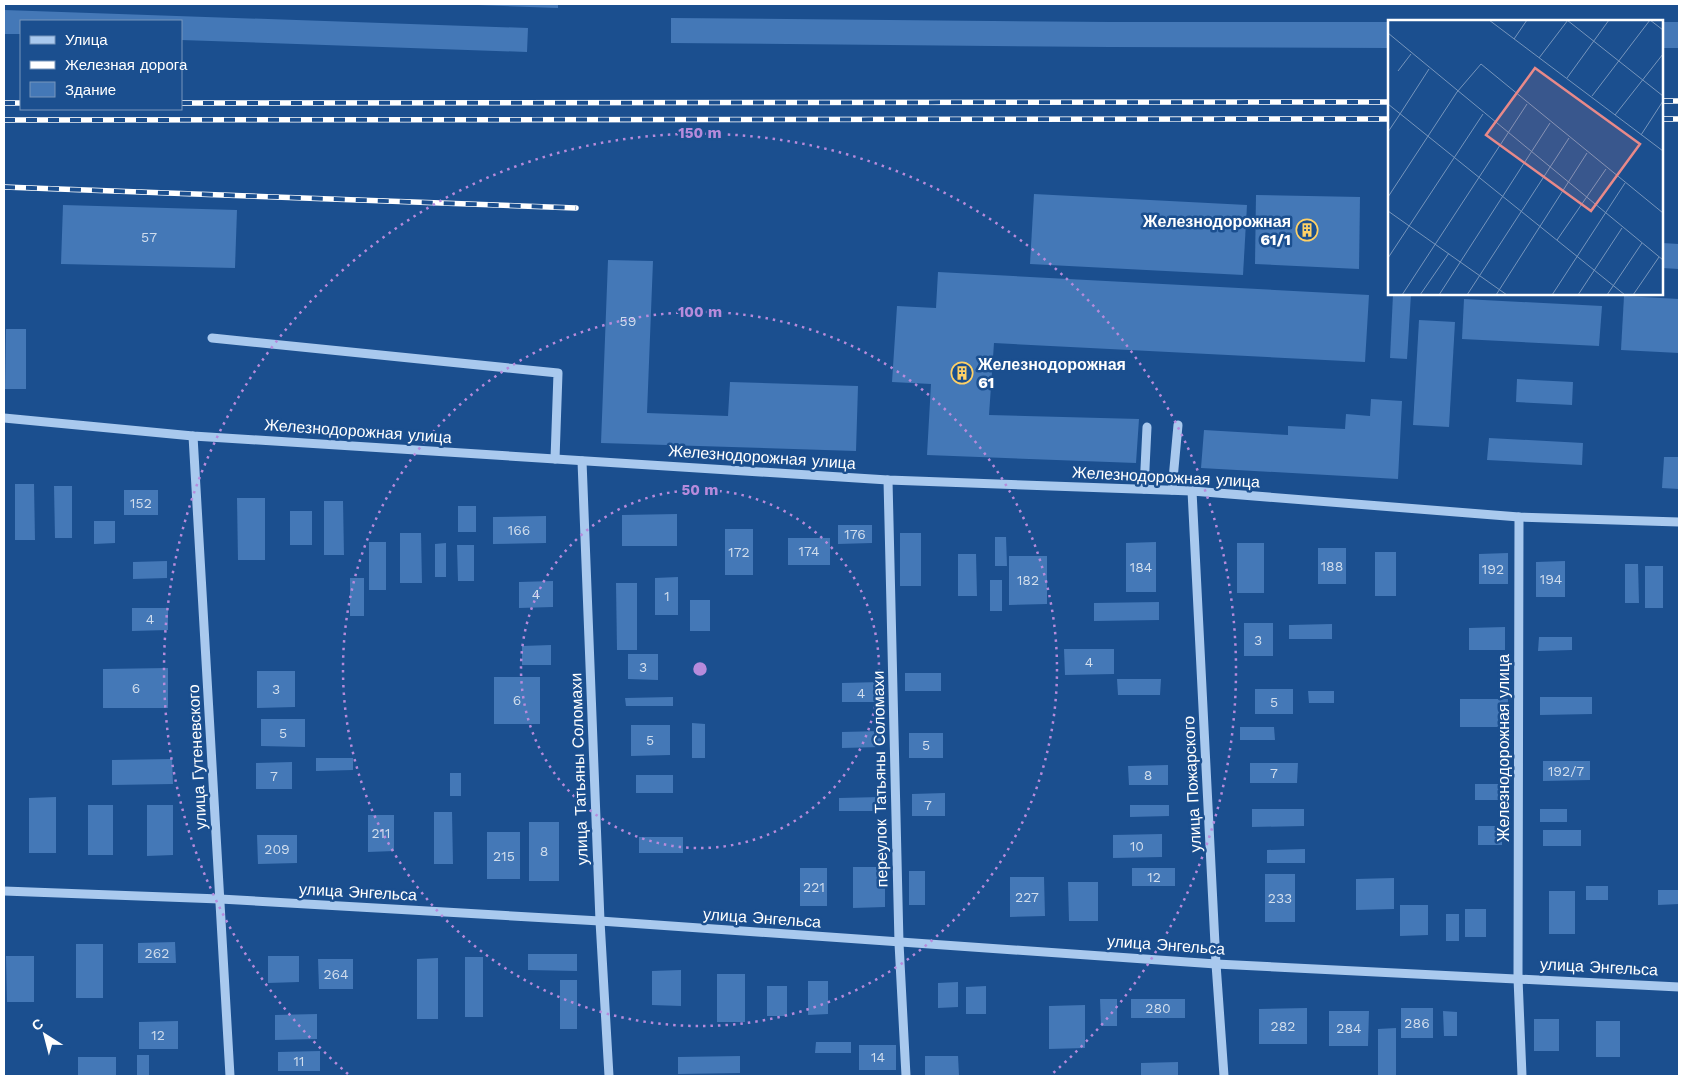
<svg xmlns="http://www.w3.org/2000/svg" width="1683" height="1080" viewBox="0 0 1683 1080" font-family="'Work Sans',sans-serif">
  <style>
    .building { fill: #4478b7 }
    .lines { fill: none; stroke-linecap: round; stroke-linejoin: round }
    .minor { stroke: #a9c9ee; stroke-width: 9 }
    .rail-casing { stroke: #fff; stroke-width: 5.5 }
    .rail { stroke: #1b4f8f; stroke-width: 4; stroke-dasharray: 11; stroke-linecap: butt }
    .ring { fill: none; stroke: #b68bdc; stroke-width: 2.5; stroke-dasharray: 2.5 5 }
    .labels { text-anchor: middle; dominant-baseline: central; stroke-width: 5; stroke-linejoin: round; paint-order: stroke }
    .number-label { font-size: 14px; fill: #d0dded }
    .poi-label { font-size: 16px; font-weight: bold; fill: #fff; stroke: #1b4f8f; text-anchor: end }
    .street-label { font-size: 16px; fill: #fff; stroke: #1b4f8f }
    .inset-road { fill: none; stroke: #7695bc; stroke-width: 1 }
    .view { fill: #e88989; fill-opacity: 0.15; stroke: #e88989; stroke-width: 2.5 }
    .inset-edge { fill: none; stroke: #fff; stroke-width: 2.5 }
    .centre { fill: #b68bdc; stroke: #1b4f8f; stroke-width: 2.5 }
    .ring-label { font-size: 15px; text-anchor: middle; font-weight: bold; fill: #b68bdc; stroke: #1b4f8f; stroke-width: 5; stroke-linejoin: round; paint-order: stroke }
  </style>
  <rect width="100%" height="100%" fill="#1b4f8f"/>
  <g class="building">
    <path d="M478,4H558V8L478,5Z"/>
    <path d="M4,10L528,28L527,52L181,40V21H21V34H4Z"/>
    <path d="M671,18L1110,22H1389V48L1110,47L671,43Z"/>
    <rect x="1662" y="22" width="17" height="26"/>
    <path d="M1034,194L1247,205L1243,275L1030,264Z"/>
    <path d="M1256,195L1360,197L1359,269L1255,264Z"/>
    <path d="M63,205L237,210L235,268L61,264Z"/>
    <path d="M1662,243L1679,244V269L1662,268Z"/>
    <path d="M608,260L653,261L647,413L728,416L730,382L858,386L856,451L601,443Z"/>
    <path d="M938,272L1369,295L1365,362L994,343L989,415L1139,419L1136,463L927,455L931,384L892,382L897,306L936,308Z"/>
    <path d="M1393,294H1411L1407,359L1390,358Z"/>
    <path d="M1624,296L1679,299V353L1621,350Z"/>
    <path d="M1464,299L1602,306L1599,346L1462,339Z"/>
    <path d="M1419,320L1455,322L1449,427L1413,425Z"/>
    <path d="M6,329H26V389H5Z"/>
    <path d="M1517,379L1573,382L1572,405L1516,402Z"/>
    <path d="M1371,399L1402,401L1398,479L1201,468L1204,430L1288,435V426L1345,429L1346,414L1370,416Z"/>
    <path d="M1489,438L1583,443L1582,465L1487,460Z"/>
    <path d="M1664,457H1679V489L1662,488Z"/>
    <path d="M15,484H34L35,540H15Z"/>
    <path d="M54,486H72V538H55Z"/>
    <rect x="124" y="490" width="34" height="25"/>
    <path d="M237,498H265V560H238Z"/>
    <path d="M324,501H343L344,555H324Z"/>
    <rect x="458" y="506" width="18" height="26"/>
    <rect x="290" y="511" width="22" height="34"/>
    <path d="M677,514V546H622V515Z"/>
    <path d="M546,516V543L493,544V517Z"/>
    <path d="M94,521H115V543L94,544Z"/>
    <path d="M838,525H872V543L838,544Z"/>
    <rect x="725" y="529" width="28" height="46"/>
    <path d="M400,533H421L422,583H400Z"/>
    <rect x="900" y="533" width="21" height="53"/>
    <path d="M995,537H1006L1007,566H995Z"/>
    <rect x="788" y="538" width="42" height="27"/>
    <rect x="369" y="542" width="17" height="48"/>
    <path d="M1156,542V592H1126V543Z"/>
    <path d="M446,543V577H435V544Z"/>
    <rect x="1237" y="543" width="27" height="50"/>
    <path d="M457,545H474V581H458Z"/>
    <rect x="1318" y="548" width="28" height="36"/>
    <rect x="1375" y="552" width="21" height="44"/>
    <path d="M1508,553V584H1479V554Z"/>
    <path d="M958,554H976L977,596H958Z"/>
    <path d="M1009,556H1047V604L1009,605Z"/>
    <path d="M167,561V578L133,579V562Z"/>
    <path d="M1565,561V597H1536V562Z"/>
    <path d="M1625,564H1638L1639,603H1625Z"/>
    <rect x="1645" y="566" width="18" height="42"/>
    <path d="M678,577V615H655V578Z"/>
    <rect x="350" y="578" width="14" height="38"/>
    <rect x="990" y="580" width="12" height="31"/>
    <path d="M553,581V607L519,608V582Z"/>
    <path d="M616,583H637V650H617Z"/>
    <rect x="690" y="600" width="20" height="31"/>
    <path d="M1159,602V620L1094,621V603Z"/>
    <path d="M132,608H168V630L132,631Z"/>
    <rect x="1244" y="623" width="29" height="33"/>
    <path d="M1332,624V639H1289V625Z"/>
    <path d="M1505,627V650H1469V628Z"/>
    <path d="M1539,637H1572V650L1538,651Z"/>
    <path d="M551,645V665H522V646Z"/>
    <path d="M1064,649H1114V674L1065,675Z"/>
    <path d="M628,654H658V680L628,679Z"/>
    <path d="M168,668V708H103V669Z"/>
    <path d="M257,671H295V707L257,708Z"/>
    <rect x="905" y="673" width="36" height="18"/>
    <rect x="494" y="677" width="46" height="47"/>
    <path d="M1117,679H1161L1160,695H1118Z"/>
    <path d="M880,682V702H842V683Z"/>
    <rect x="1255" y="689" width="38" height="25"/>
    <path d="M1308,691H1334V703H1309Z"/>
    <path d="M673,697V706H626L625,698Z"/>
    <path d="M1540,697H1592V714L1540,715Z"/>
    <rect x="1460" y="699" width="48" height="28"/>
    <path d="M261,719H305V747L261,746Z"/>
    <path d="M692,723L705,724V758H692Z"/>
    <path d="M631,725H670V755L631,756Z"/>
    <path d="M1240,727H1274L1275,740H1240Z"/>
    <path d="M881,731V747L842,748V732Z"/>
    <rect x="909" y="733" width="34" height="25"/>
    <path d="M316,758H353V770L316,771Z"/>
    <path d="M172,759L173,784L112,785V760Z"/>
    <path d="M1543,761H1590V780L1543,781Z"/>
    <path d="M292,762V789H256V763Z"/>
    <path d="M1250,763H1298L1297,783H1250Z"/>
    <path d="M1168,765V785H1129L1128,766Z"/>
    <rect x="450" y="773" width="11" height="23"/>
    <rect x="636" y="775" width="37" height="18"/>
    <rect x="1475" y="784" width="27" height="16"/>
    <path d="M945,793V816H912V794Z"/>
    <path d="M56,797V853H29V798Z"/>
    <path d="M881,797V811H839V798Z"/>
    <rect x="88" y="805" width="25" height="50"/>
    <path d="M147,805H173V855L147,856Z"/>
    <path d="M1130,805H1169V816L1130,817Z"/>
    <path d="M1252,809H1304V826L1252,827Z"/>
    <rect x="1540" y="809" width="27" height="13"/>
    <path d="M434,812H452L453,864H434Z"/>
    <path d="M368,815H394V851L368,852Z"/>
    <rect x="529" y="822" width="30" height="59"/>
    <rect x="1478" y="826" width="24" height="19"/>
    <rect x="1543" y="830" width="38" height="16"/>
    <rect x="487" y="832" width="33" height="47"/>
    <path d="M1162,834V857L1113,858V835Z"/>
    <path d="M257,835H297V863L258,864Z"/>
    <rect x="639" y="837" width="44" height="16"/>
    <path d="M1305,849V863H1267V850Z"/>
    <path d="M853,867H885V907L853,908Z"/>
    <rect x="800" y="868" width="27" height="38"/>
    <rect x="1132" y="868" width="43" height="18"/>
    <rect x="909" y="871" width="16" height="34"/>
    <rect x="1265" y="874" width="30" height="48"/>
    <path d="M1010,877H1044L1045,916L1010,917Z"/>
    <path d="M1394,878V909L1356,910V879Z"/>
    <path d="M1068,882H1098V921H1069Z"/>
    <rect x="1586" y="886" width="22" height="14"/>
    <path d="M1658,890H1679V904L1658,905Z"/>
    <rect x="1549" y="891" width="26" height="43"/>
    <path d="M1400,905H1428V935L1400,936Z"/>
    <rect x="1465" y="909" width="21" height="28"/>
    <rect x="1446" y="914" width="13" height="27"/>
    <path d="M175,942L176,963H138V943Z"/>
    <rect x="76" y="944" width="27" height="54"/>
    <path d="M528,954H577V971L528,970Z"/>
    <path d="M6,956H34V1002H7Z"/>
    <path d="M268,956H299V982L268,983Z"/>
    <rect x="465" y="957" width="18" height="60"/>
    <path d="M438,958V1019H417V959Z"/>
    <path d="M318,959H353V989H319Z"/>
    <path d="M681,970V1006L652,1005V971Z"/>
    <rect x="717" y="974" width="28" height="48"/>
    <rect x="560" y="980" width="17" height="49"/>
    <path d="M808,981H828V1014L808,1015Z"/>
    <path d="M958,982V1007L938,1008V983Z"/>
    <rect x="767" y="986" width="20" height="30"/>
    <path d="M986,986V1014H966V987Z"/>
    <path d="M1100,999H1117V1026H1101Z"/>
    <rect x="1131" y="999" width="54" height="19"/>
    <path d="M1085,1005V1048L1049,1049V1006Z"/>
    <path d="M1307,1008V1044H1259V1009Z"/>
    <rect x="1401" y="1008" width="32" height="30"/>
    <path d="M1329,1011H1369L1368,1046H1329Z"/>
    <path d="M1443,1011L1457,1012V1036H1444Z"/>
    <path d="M317,1014V1039L275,1040V1015Z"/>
    <rect x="1534" y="1019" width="25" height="32"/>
    <path d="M178,1021V1049H139V1022Z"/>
    <rect x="1596" y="1021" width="24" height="36"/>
    <path d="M1396,1028V1076H1378V1029Z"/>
    <path d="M816,1042H851V1053H815Z"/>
    <rect x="859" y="1045" width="37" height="25"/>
    <path d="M320,1051V1071H278V1052Z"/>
    <rect x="137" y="1055" width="12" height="21"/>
    <path d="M740,1056V1073L678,1074V1057Z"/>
    <path d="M925,1056H958L959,1075H925Z"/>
    <rect x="78" y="1057" width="38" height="19"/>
    <path d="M1178,1062V1076H1141V1063Z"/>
  </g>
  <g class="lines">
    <g class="minor">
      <path d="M212,338L558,373L555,459"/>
      <path d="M4,418L193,436L888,480L1192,491L1519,517L1679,522"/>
      <path d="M193,436L230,1076"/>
      <path d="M582,461L600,921L609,1076"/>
      <path d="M888,480L899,943L906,1076"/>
      <path d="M1144,489L1147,427"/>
      <path d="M1172,490L1178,425"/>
      <path d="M1192,491L1216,964L1224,1076"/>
      <path d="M1519,517L1518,978L1522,1076"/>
      <path d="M4,891L220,899L600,921L1216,964L1679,987"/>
    </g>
    <g class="rail-casing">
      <g id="rail">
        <path d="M1662,101H1679"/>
        <path d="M4,103H21"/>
        <path d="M181,103L1389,102"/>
        <path d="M1662,119H1679"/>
        <path d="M4,120L1389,119"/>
        <path d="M4,187L576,208"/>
      </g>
    </g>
    <use href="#rail" class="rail"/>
  </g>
  <g class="ring">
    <circle cx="700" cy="669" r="179"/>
    <circle cx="700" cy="669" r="357"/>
    <path d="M348 1074A536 536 0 1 1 1052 1074"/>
  </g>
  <defs>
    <g id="building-ring" transform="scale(1.125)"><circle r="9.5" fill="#1b4f8f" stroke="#ffd166" stroke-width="1.5"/><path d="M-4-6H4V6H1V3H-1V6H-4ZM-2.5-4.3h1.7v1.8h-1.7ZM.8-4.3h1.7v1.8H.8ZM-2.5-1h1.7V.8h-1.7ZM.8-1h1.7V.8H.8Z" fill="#ffd166"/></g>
  </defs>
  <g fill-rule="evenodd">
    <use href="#building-ring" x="1307" y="230"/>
    <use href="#building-ring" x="962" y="373"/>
  </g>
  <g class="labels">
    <g class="number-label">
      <text x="149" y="237">57</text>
      <text x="628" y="321">59</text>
      <text x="141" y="503">152</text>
      <text x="519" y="530">166</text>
      <text x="855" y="534">176</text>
      <text x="809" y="551">174</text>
      <text x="739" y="552">172</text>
      <text x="1332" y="566">188</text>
      <text x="1141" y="567">184</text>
      <text x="1493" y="569">192</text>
      <text x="1551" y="579">194</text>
      <text x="1028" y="580">182</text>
      <text x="536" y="594">4</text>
      <text x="667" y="596">1</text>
      <text x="150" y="619">4</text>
      <text x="1258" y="640">3</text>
      <text x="1089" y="662">4</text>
      <text x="643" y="667">3</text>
      <text x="136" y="688">6</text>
      <text x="276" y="689">3</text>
      <text x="861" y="693">4</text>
      <text x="517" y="700">6</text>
      <text x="1274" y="702">5</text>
      <text x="283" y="733">5</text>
      <text x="650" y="740">5</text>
      <text x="926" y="745">5</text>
      <text x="1566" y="771">192/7</text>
      <text x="1274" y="773">7</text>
      <text x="1148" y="775">8</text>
      <text x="274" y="776">7</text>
      <text x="928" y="805">7</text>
      <text x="381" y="833">211</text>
      <text x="1137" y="846">10</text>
      <text x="277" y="849">209</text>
      <text x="544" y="851">8</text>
      <text x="504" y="856">215</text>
      <text x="1154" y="877">12</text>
      <text x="814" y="887">221</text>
      <text x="1027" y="897">227</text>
      <text x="1280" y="898">233</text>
      <text x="157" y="953">262</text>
      <text x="336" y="974">264</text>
      <text x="1158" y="1008">280</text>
      <text x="1417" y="1023">286</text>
      <text x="1283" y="1026">282</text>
      <text x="1349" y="1028">284</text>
      <text x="158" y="1035">12</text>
      <text x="878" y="1057">14</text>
      <text x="299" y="1061">11</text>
    </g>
    <g class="poi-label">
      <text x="1291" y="221">Железнодорожная<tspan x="1291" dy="18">61/1</tspan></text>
      <text x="978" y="364" text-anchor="start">Железнодорожная<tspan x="978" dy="18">61</tspan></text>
    </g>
    <g class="street-label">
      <text transform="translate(358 431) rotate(4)">Железнодорожная улица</text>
      <text transform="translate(762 457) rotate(4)">Железнодорожная улица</text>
      <text transform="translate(1166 477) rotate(3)">Железнодорожная улица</text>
      <text transform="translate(1503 748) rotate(-90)">Железнодорожная улица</text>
      <text transform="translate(197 757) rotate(-93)">улица Гутеневского</text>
      <text transform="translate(579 769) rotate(-92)">улица Татьяны Соломахи</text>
      <text transform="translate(880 779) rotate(-91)">переулок Татьяны Соломахи</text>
      <text transform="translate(1192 784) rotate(-93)">улица Пожарского</text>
      <text transform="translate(358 892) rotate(3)">улица Энгельса</text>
      <text transform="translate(762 918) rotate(4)">улица Энгельса</text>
      <text transform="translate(1166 945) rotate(4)">улица Энгельса</text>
      <text transform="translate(1599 967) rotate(3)">улица Энгельса</text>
    </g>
  </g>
  <g transform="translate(1388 20)">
    <rect width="275" height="275" fill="#1b4f8f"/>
    <path class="inset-road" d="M101,0L275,131M179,0L275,76M262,0L275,10M0,13L275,240M126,19L139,0M151,38L180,0M10,51L23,34M179,58L221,0M204,76L262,0M0,84L237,275M12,94L41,49M227,95L275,34M0,112L12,94M253,115L275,81M0,177L69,72L93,44L275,193M0,191L119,275M169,220L218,149M0,238L95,94M14,275L139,84M32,275L61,233M51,275L162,103M79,275L181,118M108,275L199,133M164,275L237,163M190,275L234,208M219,275L254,223M245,275L271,237"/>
    <path class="view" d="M147,48L252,124L203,191L98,115Z"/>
    <rect width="275" height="275" class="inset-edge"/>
  </g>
  <circle cx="700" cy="669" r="8" class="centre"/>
  <g class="ring-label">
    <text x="700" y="138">150 m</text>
    <text x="700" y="317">100 m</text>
    <text x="700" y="495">50 m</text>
  </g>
  <rect width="1683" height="1080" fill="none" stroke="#ffffff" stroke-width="10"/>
  <rect x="20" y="20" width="162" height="90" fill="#1b4f8f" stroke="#7695bc"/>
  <rect x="30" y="36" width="25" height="8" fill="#a9c9ee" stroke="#7695bc"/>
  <text x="65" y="45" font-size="15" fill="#ffffff">Улица</text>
  <rect x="30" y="61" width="25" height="8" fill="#ffffff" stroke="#7695bc"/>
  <text x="65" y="70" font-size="15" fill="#ffffff">Железная дорога</text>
  <rect x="30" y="82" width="25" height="15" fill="#4478b7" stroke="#7695bc"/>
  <text x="65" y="95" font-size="15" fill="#ffffff">Здание</text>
  <g transform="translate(45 1035) rotate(324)" stroke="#1b4f8f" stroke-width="4" paint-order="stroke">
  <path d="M0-4L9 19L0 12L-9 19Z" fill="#ffffff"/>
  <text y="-8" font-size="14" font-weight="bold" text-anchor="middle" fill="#ffffff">С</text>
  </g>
</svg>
